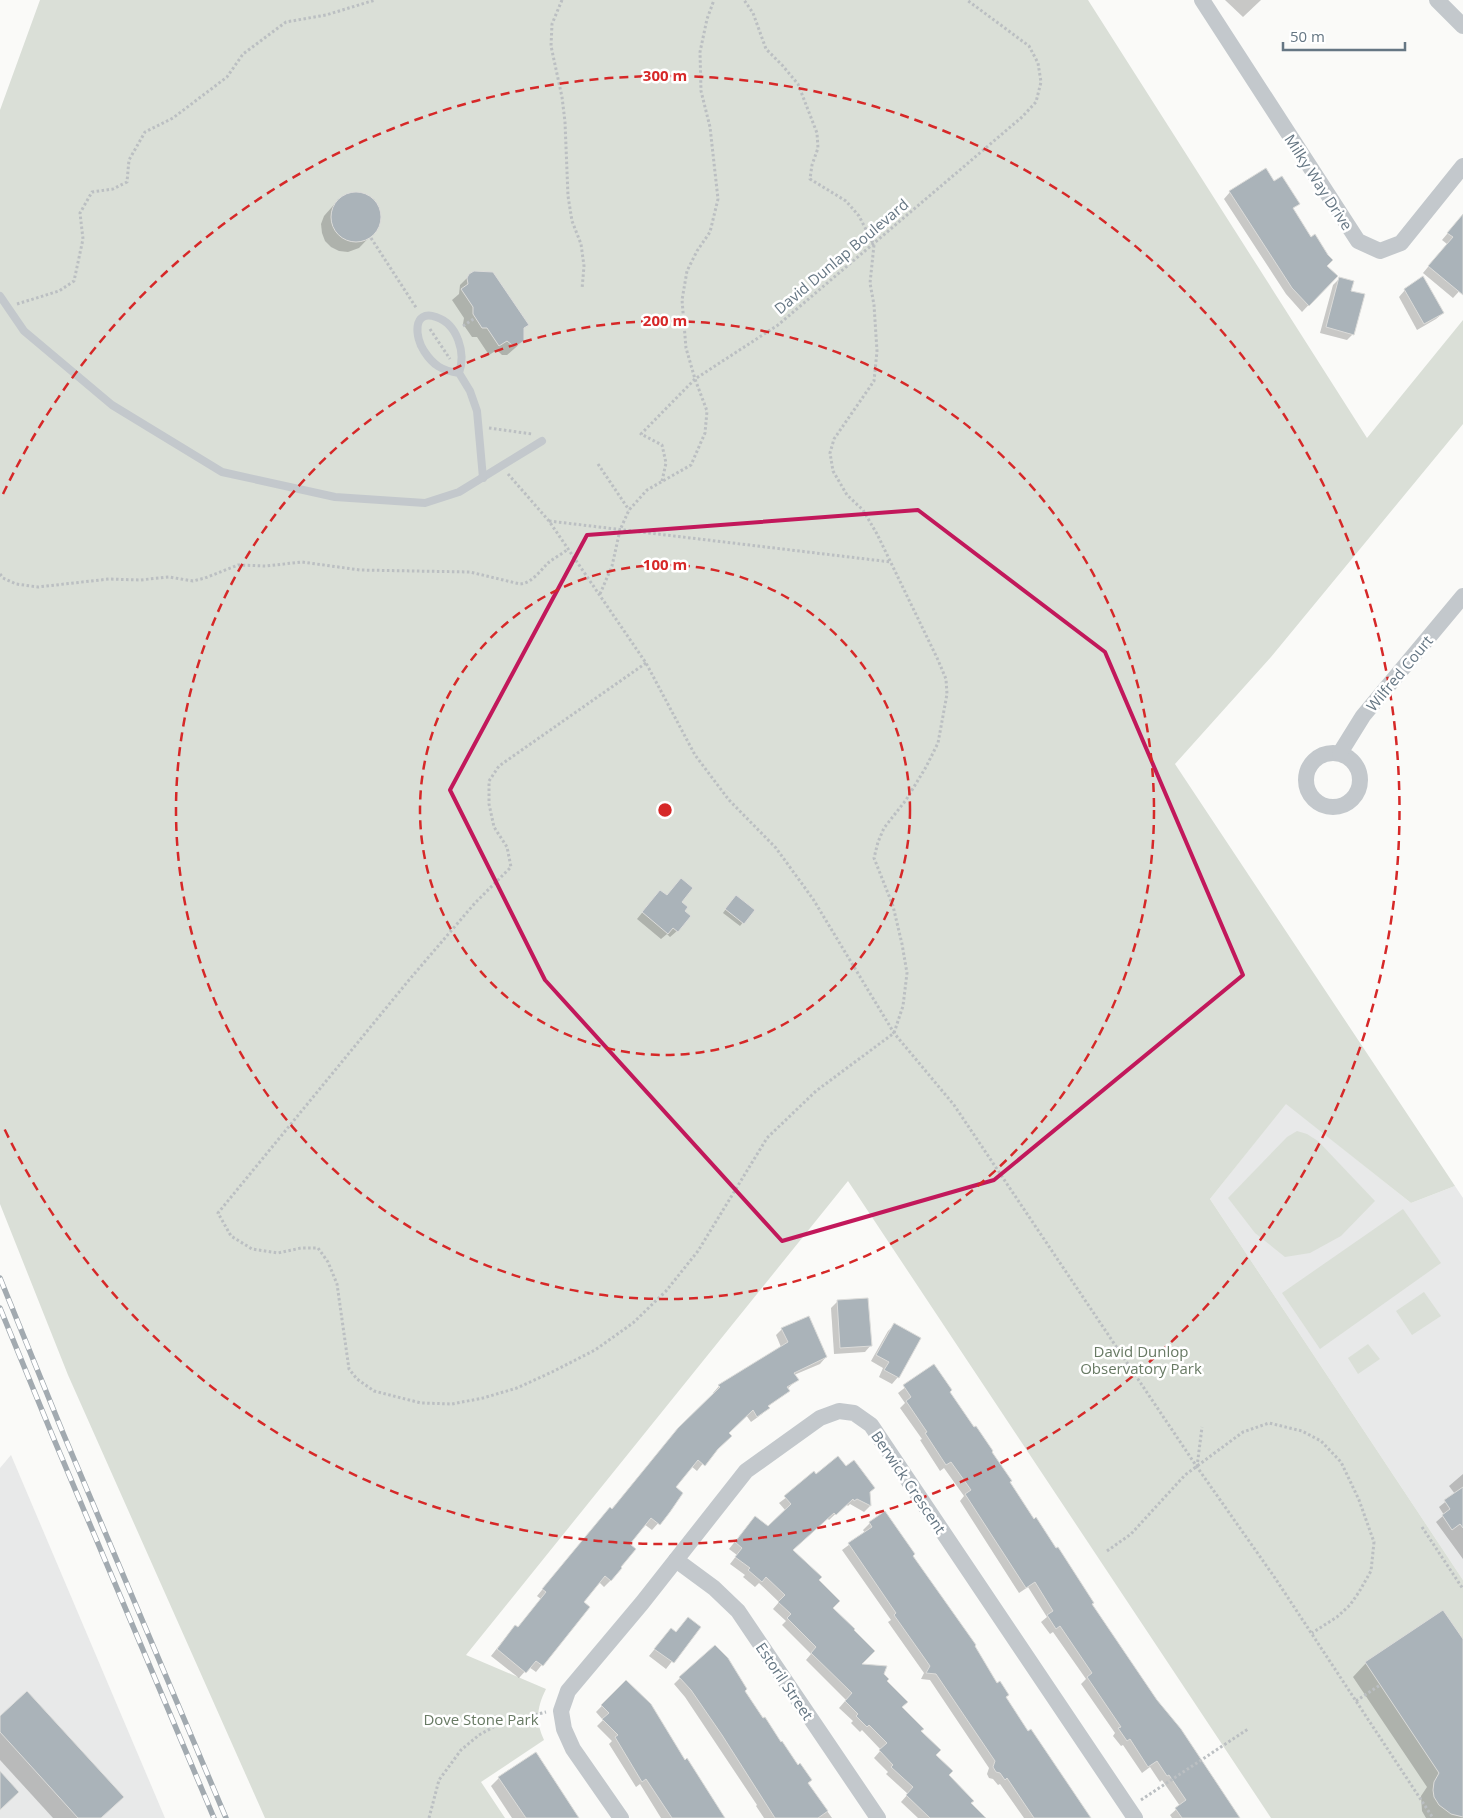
<svg xmlns="http://www.w3.org/2000/svg" width="1463" height="1818" viewBox="0 0 1463 1818" font-family="'Open Sans',sans-serif">
  <style>
    .built { fill: #e8e9e9 }
    .green { fill: #dadfd7 }
    .shadow { fill: #0003 }
    .building { fill: #aab3b9; stroke: #dcdcda }
    .lines { fill: none; stroke-linecap: round; stroke-linejoin: round }
    .path { stroke: #bbbfc2; stroke-width: 3; stroke-dasharray: 2.5 2.5; stroke-linecap: butt }
    .service { stroke: #c3c8cc; stroke-width: 8 }
    .minor { stroke: #c3c8cc; stroke-width: 16 }
    .rail-casing { stroke: #a2aab0; stroke-width: 5.5 }
    .rail { stroke: #fff; stroke-width: 4; stroke-dasharray: 11; stroke-linecap: butt }
    .marked { fill: none; stroke: #c2185b; stroke-width: 4; stroke-linejoin: round }
    .ring { fill: none; stroke: #d62828; stroke-width: 2.5; stroke-dasharray: 9 6 }
    .labels { text-anchor: middle; dominant-baseline: central; stroke-width: 5; stroke-linejoin: round; paint-order: stroke }
    .street-label { font-size: 15px; fill: #657683; stroke: #fff }
    .park-label { font-size: 15px; fill: #687a64; stroke: #fff }
    .centre { fill: #d62828; stroke: #fff; stroke-width: 2.5 }
    .ring-label { font-size: 15px; text-anchor: middle; font-weight: bold; fill: #d62828; stroke: #fff; stroke-width: 5; stroke-linejoin: round; paint-order: stroke }
  </style>
  <rect width="100%" height="100%" fill="#fafaf8"/>
  <g class="built">
    <path d="M1286,1103L1411,1203L1455,1186L1463,1198V1580L1210,1199Z"/>
    <path d="M11,1455L165,1818H0V1468Z"/>
  </g>
  <g class="green">
    <path d="M40,0H1088L1367,438L1463,320V424L1271,657L1175,764L1455,1186L1411,1203L1286,1104L1210,1199L1463,1580V1818H1271L848,1181L466,1655L546,1689C537,1707 535,1721 544,1740L481,1782L505,1818H265L68,1375L0,1204V110Z"/>
    <path d="M1297,1131L1307,1134L1318,1141L1375,1201L1341,1236L1310,1253L1285,1257L1255,1233L1228,1198L1287,1137Z"/>
    <path d="M1403,1209L1441,1263L1320,1349L1282,1293Z"/>
    <path d="M1424,1292L1441,1316L1412,1335L1396,1311Z"/>
    <path d="M1368,1344L1380,1359L1358,1374L1348,1358Z"/>
  </g>
  <g class="shadow">
    <path d="M1225,0H1261L1243,17Z"/>
    <path d="M1274,182L1298,204L1292,209L1325,266L1336,276L1302,312L1286,294L1224,199L1230,192Z"/>
    <path d="M354,192L362,193L371,197L376,203L380,211V220L378,228L359,248L348,252L339,251L331,247L325,241L322,233L321,224L324,216L339,199L346,195Z"/>
    <path d="M1463,215V287L1453,298L1423,273L1447,244L1442,240Z"/>
    <path d="M470,275L522,330L523,341L507,355H502L497,350L489,355L477,337H472L463,324L464,318L452,300L459,294L460,285Z"/>
    <path d="M1339,279L1353,334L1347,340L1320,333L1333,285Z"/>
    <path d="M1405,290L1443,313L1436,319L1417,330L1399,297Z"/>
    <path d="M667,897L680,902L677,931L670,937L667,934L661,939L637,919L654,898Z"/>
    <path d="M733,899L753,910L740,926L723,913Z"/>
    <path d="M837,1302L871,1345L865,1352L834,1354L831,1308Z"/>
    <path d="M894,1325L898,1377L892,1384L879,1377L883,1368L871,1361L888,1331Z"/>
    <path d="M782,1329L826,1357L820,1364L794,1375L797,1380L787,1389L788,1391L767,1407L762,1414L751,1422L746,1415L727,1433L697,1471L691,1466L674,1488L669,1511L652,1530L644,1524L628,1545L611,1580L604,1587L599,1582L582,1603L588,1607L536,1672L529,1667L519,1678L491,1656L509,1633L516,1626L518,1628L541,1599L537,1596L604,1515L611,1510L672,1436L714,1394L713,1393L719,1386L781,1347L776,1335Z"/>
    <path d="M933,1366L948,1392L991,1452L1008,1482L1156,1701L1180,1730L1233,1808L1232,1809L1235,1818H1172L1170,1815L1180,1806L1162,1780L1160,1782L1150,1767L1142,1773L1123,1745L1121,1746L1113,1736L1115,1733L1081,1684L1086,1679L1053,1632L1050,1634L1041,1622L1047,1617L1028,1587L1019,1593L960,1501L964,1496L944,1468L940,1471L920,1440L922,1439L900,1408L905,1403L898,1393Z"/>
    <path d="M1463,1474V1559L1436,1522L1444,1515L1439,1507L1455,1494L1449,1486Z"/>
    <path d="M816,1475L869,1492L870,1506L864,1512L850,1504L848,1506L846,1504L829,1520L827,1518L792,1550L817,1580L859,1664L882,1674L901,1707L920,1731L947,1775L969,1803L984,1818H918L901,1802L908,1794L886,1774L888,1772L874,1758L881,1750L862,1730L860,1732L851,1723L853,1721L839,1708L846,1700L806,1660L811,1654L782,1625L786,1621L773,1609L779,1602L759,1583L755,1587L743,1577L745,1575L730,1564L737,1555L729,1549L749,1524L755,1517L768,1527L786,1511L779,1503Z"/>
    <path d="M885,1513L1028,1733L1089,1818H1024L1000,1784L998,1785L993,1779L989,1778L987,1774L989,1768L930,1680L921,1679L924,1673L888,1622L891,1620L842,1550L865,1533L863,1530L870,1523Z"/>
    <path d="M1443,1612L1463,1642V1818H1426L1422,1811L1421,1796L1427,1787L1353,1677L1366,1663Z"/>
    <path d="M699,1627L666,1669L649,1656L671,1629L676,1633Z"/>
    <path d="M680,1678L743,1691L832,1818H764L756,1806L757,1805L685,1697L674,1684Z"/>
    <path d="M626,1681L684,1762L722,1818H661L640,1784L636,1787L609,1744L612,1741L597,1726L603,1720L596,1712Z"/>
    <path d="M0,1717L100,1818H53L0,1760Z"/>
    <path d="M499,1778L578,1818H512L491,1786Z"/>
  </g>
  <g class="building">
    <path d="M1266,168L1274,181L1282,176L1300,204L1293,208L1311,237L1315,234L1328,255L1333,260L1327,266L1338,276L1309,306L1292,288L1229,191Z"/>
    <circle cx="356" cy="217" r="25"/>
    <path d="M1463,214V295L1428,266L1453,237L1447,233Z"/>
    <path d="M474,271L493,272L529,325L524,328V341L518,345H512L507,341L499,346L487,328H482L473,314V307L461,289L468,284L467,278L469,274Z"/>
    <path d="M1423,276L1444,313L1424,324L1404,289Z"/>
    <path d="M1339,277L1354,281L1351,291L1365,294L1354,335L1326,327Z"/>
    <path d="M681,878L693,888L682,902L688,907L685,911L691,916L678,932L673,928L668,934L642,912L660,890L667,895Z"/>
    <path d="M736,895L755,910L744,924L725,909Z"/>
    <path d="M868,1298L872,1346L840,1348L837,1300Z"/>
    <path d="M809,1316L827,1357L794,1373L799,1380L787,1387L790,1391L768,1406L770,1408L757,1417L753,1410L729,1433L732,1436L718,1449L705,1466L698,1460L676,1487L683,1493L670,1512L660,1525L651,1518L630,1544L636,1549L621,1567L622,1568L611,1581L605,1576L584,1602L590,1607L543,1666L536,1661L526,1673L497,1649L515,1625L518,1627L546,1592L542,1589L610,1507L612,1509L678,1428L720,1387L718,1385L788,1342L781,1328Z"/>
    <path d="M894,1323L921,1338L899,1378L884,1370L889,1362L876,1355Z"/>
    <path d="M934,1364L952,1390L950,1392L974,1427L976,1426L993,1451L992,1452L1012,1481L1010,1482L1034,1519L1036,1517L1056,1548L1058,1547L1094,1603L1092,1604L1113,1635L1157,1700L1181,1729L1240,1818H1182L1175,1808L1186,1800L1169,1775L1167,1776L1157,1761L1148,1767L1130,1739L1127,1741L1118,1728L1121,1727L1087,1677L1092,1673L1060,1626L1056,1629L1047,1615L1053,1611L1035,1582L1026,1588L965,1494L971,1490L951,1462L946,1465L925,1433L927,1432L906,1401L911,1397L903,1385Z"/>
    <path d="M838,1456L846,1466L854,1460L875,1488L870,1492L871,1506L857,1499L854,1501L853,1499L836,1515L834,1513L793,1550L822,1577L819,1580L840,1601L833,1608L855,1629L854,1630L875,1651L862,1664L887,1666L884,1674L889,1679L887,1681L908,1702L902,1707L924,1729L921,1731L941,1750L936,1755L953,1771L949,1775L974,1801L971,1803L986,1818H930L906,1795L913,1787L891,1767L893,1765L879,1750L887,1743L869,1725L867,1727L856,1716L858,1714L845,1701L852,1693L811,1653L816,1647L787,1618L791,1614L778,1602L785,1595L766,1577L762,1582L748,1570L750,1568L735,1557L742,1548L735,1542L755,1516L768,1526L791,1504L784,1496L814,1471L816,1474Z"/>
    <path d="M1463,1487V1528L1460,1524L1452,1530L1442,1515L1450,1509L1444,1500Z"/>
    <path d="M885,1511L915,1554L913,1556L976,1645L975,1646L997,1683L1000,1681L1009,1695L1006,1697L1028,1731L1031,1729L1091,1818H1034L1007,1778L1005,1780L1000,1773L996,1772L993,1767L995,1761L936,1674L926,1673L930,1666L894,1615L896,1613L848,1543L872,1527L869,1522Z"/>
    <path d="M1443,1610L1463,1639V1817L1451,1814L1439,1805L1434,1797L1433,1790L1434,1782L1439,1773L1365,1662Z"/>
    <path d="M688,1617L701,1627L674,1663L654,1649L671,1628L676,1632Z"/>
    <path d="M715,1645L728,1658L747,1689L745,1691L763,1718L765,1717L781,1742L782,1741L798,1765L800,1763L812,1780L808,1783L828,1811L818,1818H775L722,1735L691,1690L679,1677Z"/>
    <path d="M626,1680L651,1704L685,1760L687,1758L725,1818H672L646,1779L642,1782L615,1737L618,1735L602,1719L609,1713L601,1705Z"/>
    <path d="M27,1691L124,1797L101,1818H78L0,1732V1716Z"/>
    <path d="M536,1752L579,1818H526L498,1777Z"/>
    <path d="M0,1771L19,1792L0,1810Z"/>
  </g>
  <g class="lines">
    <g class="path">
      <path d="M562,0L552,24L551,46L562,97L565,122L568,196L572,221L581,244L584,266L582,289"/>
      <path d="M371,238L417,309"/>
      <path d="M17,304L59,291L74,281L83,239L80,213L92,192L113,189L127,182L129,160L145,132L173,118L227,77L243,54L286,22L326,15L375,0"/>
      <path d="M463,326L475,318"/>
      <path d="M430,329L450,359"/>
      <path d="M489,428L532,434"/>
      <path d="M598,464L629,510"/>
      <path d="M508,474L549,521L646,663L695,755L729,800L776,848L813,899L894,1033L954,1105L1197,1467L1275,1578L1433,1818"/>
      <path d="M662,481L666,463L662,445L641,434L695,379L778,325L1022,117L1036,102L1041,82L1038,63L1029,46L967,0"/>
      <path d="M549,521L891,562"/>
      <path d="M0,574L3,578L16,584L38,587L109,579L140,580L169,577L193,581L205,578L238,565L266,566L302,562L360,570L470,572L520,584C532,583 540,571 548,563C554,558 562,554 568,549"/>
      <path d="M600,594L612,566L620,530L629,510L647,490L691,465L705,433L707,411L695,379L686,348L682,300L687,271L697,251L710,232L718,199L710,127L701,91L700,52L707,19L714,0"/>
      <path d="M646,663L499,766L489,781V804L494,827L507,847L511,867L475,903L409,980L218,1213L231,1236L252,1249L278,1253L301,1248H318L328,1262L337,1284L349,1369L357,1379L374,1391L421,1403L452,1404L483,1398L517,1388L552,1372L595,1350L633,1323L666,1291L698,1251L767,1138L816,1091L894,1033L903,1006L907,973L902,944L893,906L874,858L878,842L884,828L906,800L926,767L938,743L947,694L946,679L938,660L877,534L863,510L847,495L833,471L830,453L834,439L874,381L877,351L874,305L870,283L874,245L859,216L846,201L810,179L812,165L818,148L817,133L798,84L782,65L766,49L753,13L744,0"/>
      <path d="M1197,1467L1202,1427"/>
      <path d="M1422,1527L1463,1589"/>
      <path d="M1107,1551L1131,1534L1185,1475L1243,1432L1269,1423L1302,1431L1321,1441L1341,1462L1359,1500L1374,1542L1371,1571L1359,1592L1350,1605L1337,1617L1312,1633"/>
      <path d="M1356,1701L1380,1685"/>
      <path d="M1141,1800L1248,1729"/>
      <path d="M429,1818L439,1780L461,1750L479,1735L499,1724L546,1712"/>
    </g>
    <g class="service">
      <path d="M0,296L24,331L112,405L222,472L335,497L425,503L459,492L542,441"/>
      <path d="M459,373C442,371 433,365 424,351C415,338 412,309 436,317C458,324 466,354 459,373L470,391L477,411L483,478"/>
    </g>
    <g class="minor">
      <path d="M1202,0L1358,241L1380,251L1401,243L1463,166"/>
      <path d="M1437,0L1463,26"/>
      <circle cx="1333" cy="780" r="27"/>
      <path d="M1340,753L1363,716L1463,596"/>
      <path d="M676,1560L714,1588L738,1611L878,1818"/>
      <path d="M621,1818L573,1749L564,1729L561,1711L568,1691L642,1603L746,1471L820,1418L839,1411L854,1413L871,1425L1135,1818"/>
    </g>
    <g class="rail-casing">
      <g id="rail">
        <path d="M0,1278L63,1433L226,1818"/>
        <path d="M0,1308L53,1437L214,1818"/>
      </g>
    </g>
    <use href="#rail" class="rail"/>
  </g>
  <path class="marked" d="M918,510L1105,652L1243,975L994,1180L782,1241L545,980L450,790L587,535Z"/>
  <g class="ring">
    <circle cx="665" cy="810" r="245"/>
    <circle cx="665" cy="810" r="489"/>
    <path d="M3 494A734 734 0 1 1 3 1126"/>
  </g>
  <g class="labels">
    <g class="street-label">
      <text transform="translate(1319 182) rotate(57)">Milky Way Drive</text>
      <text transform="translate(841 256) rotate(-40)">David Dunlap Boulevard</text>
      <text transform="translate(1399 673) rotate(-50)">Wilfred Court</text>
      <text transform="translate(909 1482) rotate(56)">Berwick Crescent</text>
      <text transform="translate(785 1681) rotate(56)">Estoril Street</text>
    </g>
    <g class="park-label">
      <text x="1141" y="1351">David Dunlop<tspan x="1141" dy="17">Observatory Park</tspan></text>
      <text x="481" y="1719">Dove Stone Park</text>
    </g>
  </g>
  <circle cx="665" cy="810" r="8" class="centre"/>
  <g class="ring-label">
    <text x="665" y="81">300 m</text>
    <text x="665" y="326">200 m</text>
    <text x="665" y="570">100 m</text>
  </g>
  <path d="M1283 42v8h122v-8" fill="none" stroke="#657683" stroke-width="2.5"/>
  <text x="1290" y="42" font-size="15" fill="#657683" stroke="#ffffff" stroke-width="4" paint-order="stroke">50 m</text>
</svg>
